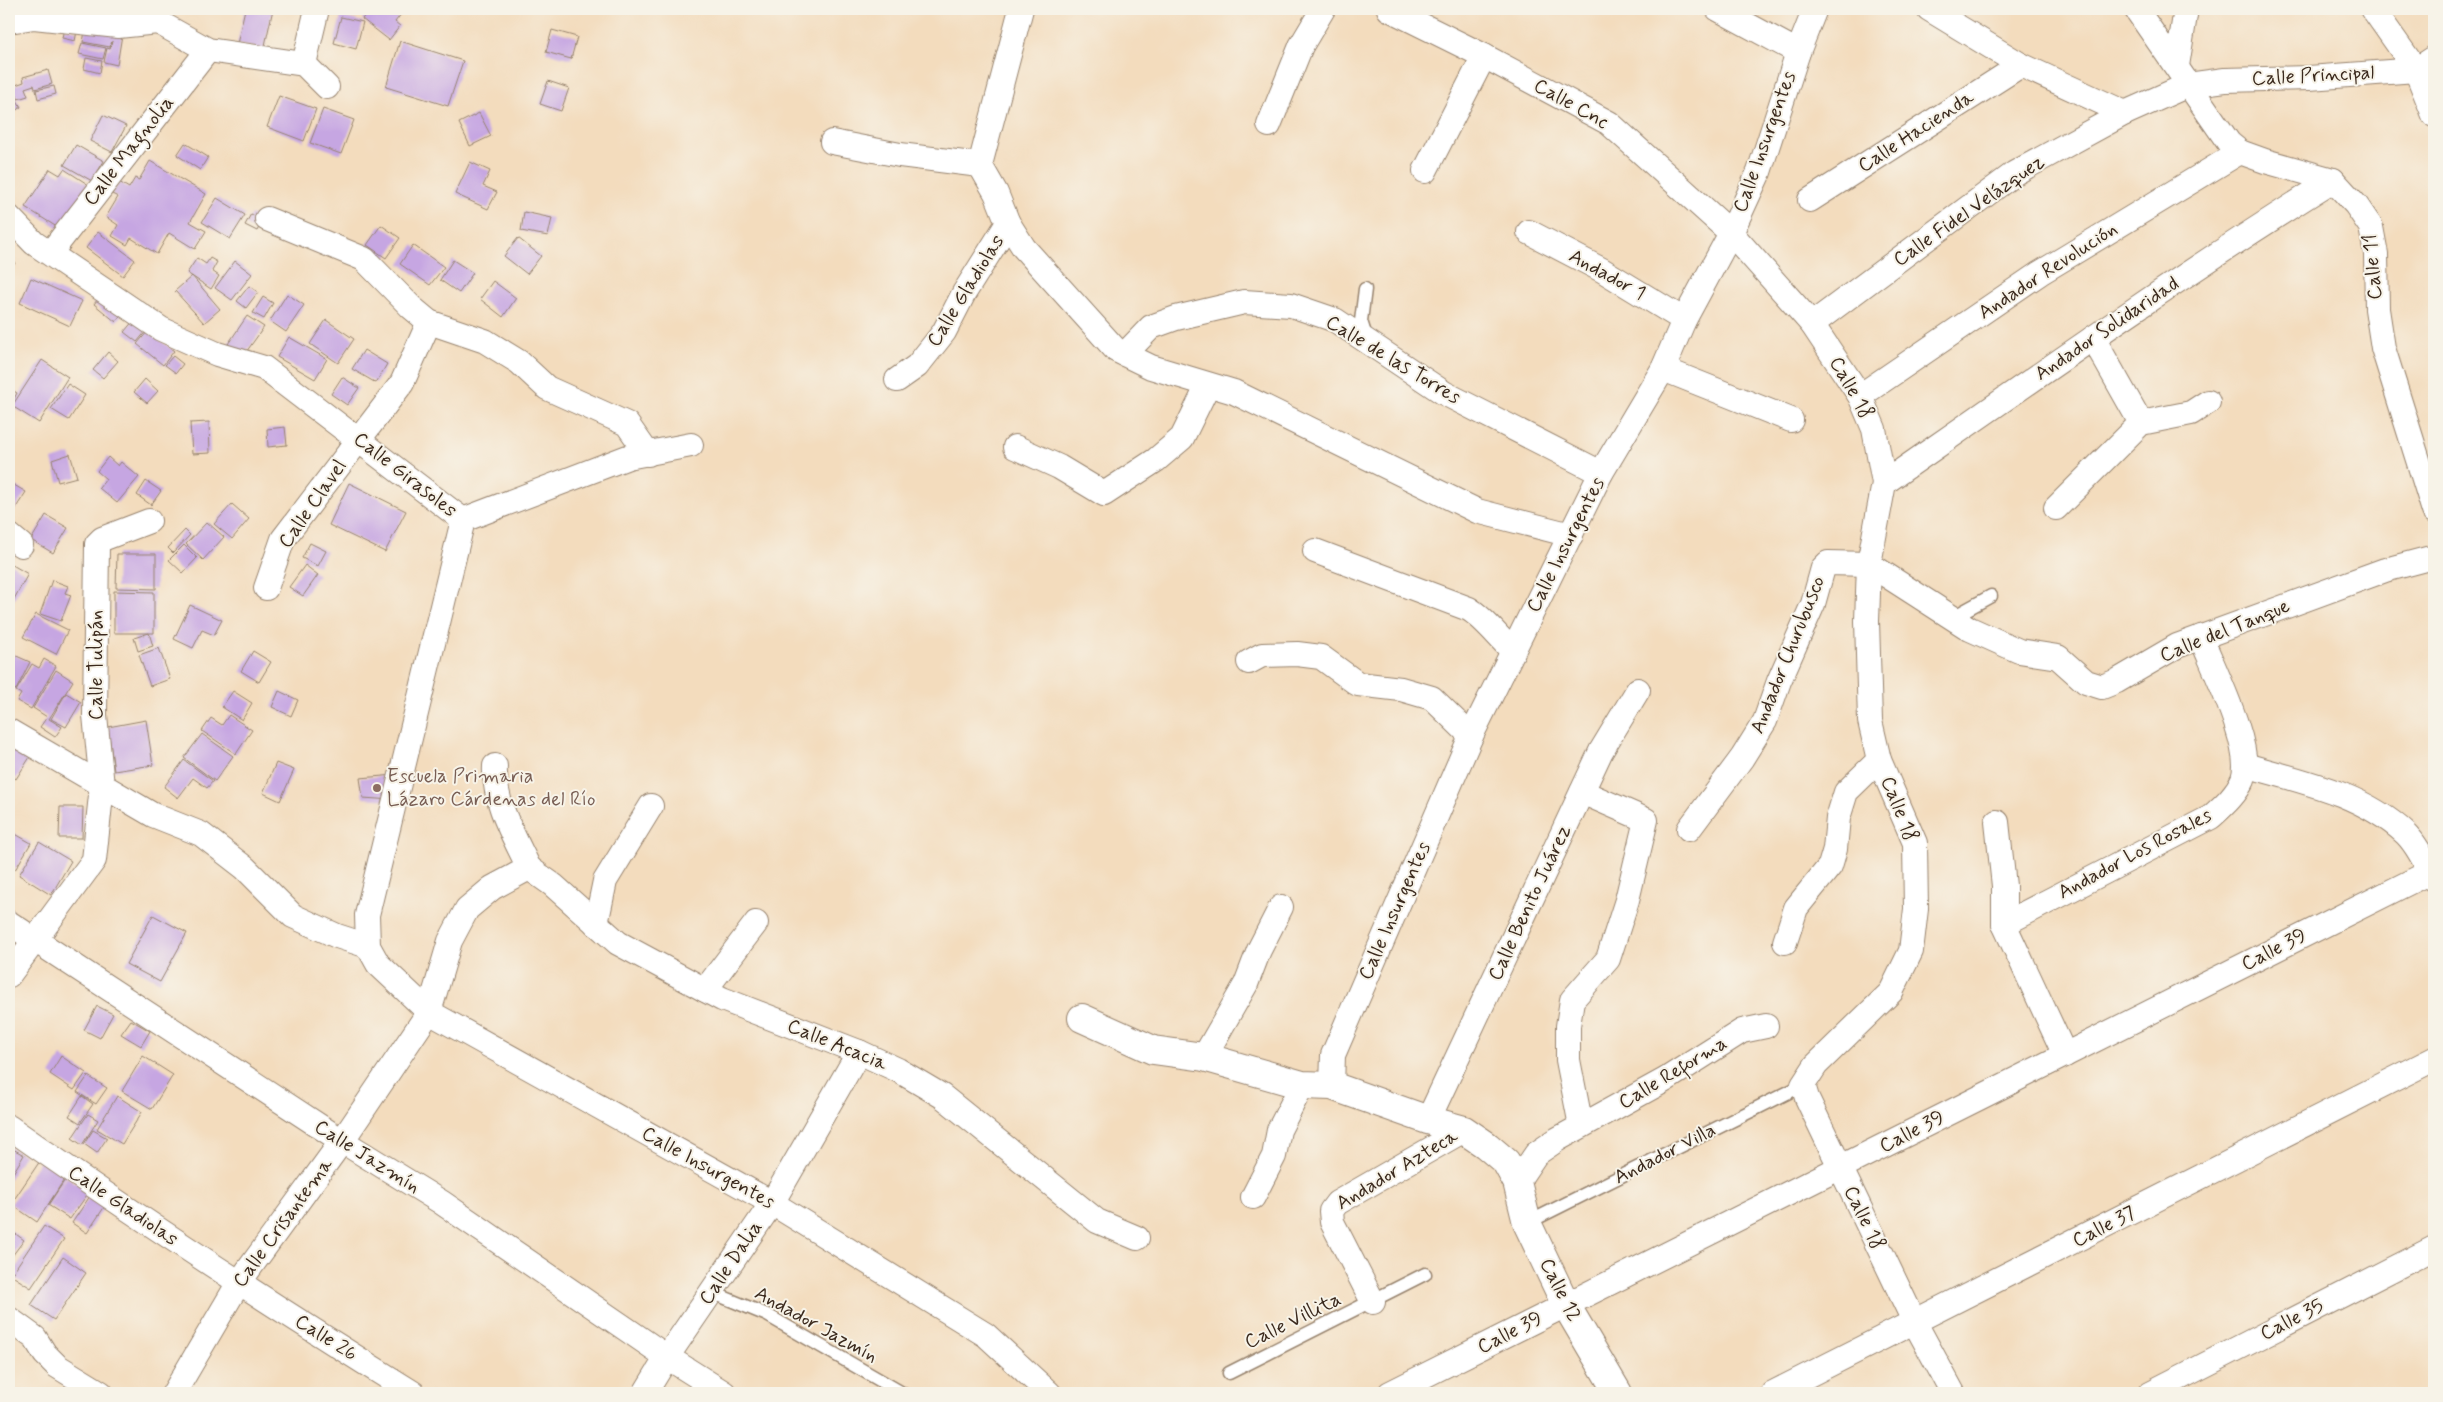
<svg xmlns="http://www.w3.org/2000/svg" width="2443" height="1402" viewBox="0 0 2443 1402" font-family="Mynerve,sans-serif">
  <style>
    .building { fill: #c6a6e2 }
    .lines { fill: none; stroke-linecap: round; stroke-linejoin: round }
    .lane-casing { stroke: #97836e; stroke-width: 15 }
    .street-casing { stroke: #97836e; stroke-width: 26 }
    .secondary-casing { stroke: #97836e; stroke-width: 30 }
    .lane { stroke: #fff; stroke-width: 12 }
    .street { stroke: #fff; stroke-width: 24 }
    .secondary { stroke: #fff; stroke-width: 28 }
    .education-dot { fill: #8d6e63; stroke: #f7f3e8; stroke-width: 2 }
    .labels { text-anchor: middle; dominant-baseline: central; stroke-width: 4; stroke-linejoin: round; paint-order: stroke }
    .street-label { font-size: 20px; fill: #3b2a1e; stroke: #f7f3e8 }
    .education-label { font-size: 20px; fill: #785e54; stroke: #f7f3e8; text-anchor: start }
  </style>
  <rect width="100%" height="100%" fill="#f7f3e8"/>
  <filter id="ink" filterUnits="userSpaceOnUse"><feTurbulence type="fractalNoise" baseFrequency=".02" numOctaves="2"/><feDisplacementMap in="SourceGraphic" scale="10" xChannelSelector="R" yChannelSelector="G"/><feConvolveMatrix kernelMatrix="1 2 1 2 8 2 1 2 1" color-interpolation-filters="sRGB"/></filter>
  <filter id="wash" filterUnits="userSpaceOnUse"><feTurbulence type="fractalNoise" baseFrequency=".0096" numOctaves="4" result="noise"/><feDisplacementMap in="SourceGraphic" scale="20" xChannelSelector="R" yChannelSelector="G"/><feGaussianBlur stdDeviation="1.12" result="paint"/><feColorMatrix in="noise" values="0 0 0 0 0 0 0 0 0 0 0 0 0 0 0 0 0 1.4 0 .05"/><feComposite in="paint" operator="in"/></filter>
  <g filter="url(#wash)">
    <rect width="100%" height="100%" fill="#f3dcbd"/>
    <g id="blocks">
      <g class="building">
        <path d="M90,9H120L118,21L88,15Z"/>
        <path d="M245,9H273L264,50L237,44Z"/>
        <path d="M370,9H405L395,22L400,26L389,40L362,19Z"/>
        <path d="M341,17L363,22L356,49L334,43Z"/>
        <path d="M86,26L122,35L117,65L104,62L107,48L110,49L112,41L110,47L83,42Z"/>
        <path d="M64,28L77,31L75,41L62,38Z"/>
        <path d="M552,30L577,37L571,59L546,52Z"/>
        <path d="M400,41L463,61L448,106L386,87Z"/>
        <path d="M82,43L106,48L103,59L79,54Z"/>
        <path d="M86,58L102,61L100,73L84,69Z"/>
        <path d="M48,70L52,84L35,89L34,85L25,88L28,96L18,99L13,86L24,82L23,77Z"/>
        <path d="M548,81L569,88L561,111L540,104Z"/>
        <path d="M54,86L56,94L38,99L36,90Z"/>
        <path d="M12,92L21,107L9,115V94Z"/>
        <path d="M279,96L316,109L304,141L267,127Z"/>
        <path d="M323,109L354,120L341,154L310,143Z"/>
        <path d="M479,113L491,136L470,146L459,123Z"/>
        <path d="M103,115L126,126L112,152L90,141Z"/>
        <path d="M185,143L208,157L200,170L177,155Z"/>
        <path d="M76,145L104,161L92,181L64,165Z"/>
        <path d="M150,161L206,194L190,222L206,231L195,249L169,233L157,254L131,238L127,245L112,236L118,225L106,217L118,197L112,194L119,182L129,188L135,178L139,180Z"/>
        <path d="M470,162L490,171L483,186L497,192L488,209L455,194Z"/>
        <path d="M50,169L60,175L64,169L89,185L60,229L25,207Z"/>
        <path d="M217,198L245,215L230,239L202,222Z"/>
        <path d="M524,212L552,218L548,236L521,231Z"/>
        <path d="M251,214L263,220L257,231L245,225Z"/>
        <path d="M381,225L400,238L386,258L367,245Z"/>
        <path d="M98,232L135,260L123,276L86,248Z"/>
        <path d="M518,238L541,256L527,274L504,256Z"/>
        <path d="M413,245L444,267L430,285L400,264Z"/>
        <path d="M9,258L15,263L9,272Z"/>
        <path d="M197,258L206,264L210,258L217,262L212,271L219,276L211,289L187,273Z"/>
        <path d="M453,260L473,273L459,293L440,280Z"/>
        <path d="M235,261L252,274L232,300L215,288Z"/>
        <path d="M192,276L220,309L204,323L175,291Z"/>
        <path d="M31,278L82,301L70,326L20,303Z"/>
        <path d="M493,281L516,298L503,317L480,299Z"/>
        <path d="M249,286L258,292L246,308L237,301Z"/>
        <path d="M102,294L124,312L116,322L94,304Z"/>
        <path d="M287,294L304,305L286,332L270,321Z"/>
        <path d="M263,297L273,303L264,319L253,313Z"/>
        <path d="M247,316L264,327L244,355L228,344Z"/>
        <path d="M134,320L147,330L137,342L124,332Z"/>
        <path d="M326,320L354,339L338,363L310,344Z"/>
        <path d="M148,331L174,351L163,365L137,344Z"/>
        <path d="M289,337L327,359L315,379L277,357Z"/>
        <path d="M364,350L387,364L376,383L352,369Z"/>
        <path d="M108,352L118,361L103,378L93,370Z"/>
        <path d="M173,356L183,364L176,373L165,365Z"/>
        <path d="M42,360L68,377L39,423L12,406Z"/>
        <path d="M342,377L359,388L347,405L331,394Z"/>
        <path d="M145,379L158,391L147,403L134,392Z"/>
        <path d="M68,384L85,395L69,420L51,409Z"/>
        <path d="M9,388L17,393L9,408Z"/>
        <path d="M209,422L210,453L192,454L190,423Z"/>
        <path d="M285,427L287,445L268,447L267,429Z"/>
        <path d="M70,454L77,477L58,482L52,460Z"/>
        <path d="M108,457L118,466L121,462L139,477L117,503L99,488L106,479L97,471Z"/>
        <path d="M146,481L161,491L151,505L137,495Z"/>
        <path d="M9,482L26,492L10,517L9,516Z"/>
        <path d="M349,483L406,511L385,552L329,525Z"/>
        <path d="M232,504L249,519L232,539L214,524Z"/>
        <path d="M46,515L68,528L53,553L31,540Z"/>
        <path d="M207,522L224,537L203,560L186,544Z"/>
        <path d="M185,530L190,535L173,553L168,548Z"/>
        <path d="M310,543L326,551L318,566L302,558Z"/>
        <path d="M184,545L197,558L183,573L169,560Z"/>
        <path d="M117,554H156V589L116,588Z"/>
        <path d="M9,563L28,574L9,608Z"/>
        <path d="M305,565L318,575L303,596L289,587Z"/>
        <path d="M52,580L68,586L65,593L71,595L61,621L40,614Z"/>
        <path d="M114,591L154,592V633H114Z"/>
        <path d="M190,605L222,620L214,635L202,630L193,648L174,639Z"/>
        <path d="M36,614L68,630L56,654L23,637Z"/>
        <path d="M149,633L153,646L138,651L134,638Z"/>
        <path d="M159,648L170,679L150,686L139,655Z"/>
        <path d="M253,651L271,662L259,682L241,671Z"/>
        <path d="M12,654L30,662L16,690L9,686V661Z"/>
        <path d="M44,659L56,666L31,709L17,701L21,694L16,691L32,664L39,668Z"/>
        <path d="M56,670L73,681L49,719L62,727L55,737L40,727L47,717L33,708Z"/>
        <path d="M233,691L252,703L242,720L222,707Z"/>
        <path d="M279,691L298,700L291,716L272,707Z"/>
        <path d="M66,693L81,702L66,727L51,719Z"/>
        <path d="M229,715L252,730L236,754L202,731L211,718L222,725Z"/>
        <path d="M146,720L153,765L114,771L108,727Z"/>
        <path d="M202,734L233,756L215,781L184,758Z"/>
        <path d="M9,738L32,754L16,779L9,774Z"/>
        <path d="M184,760L213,781L207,788L193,778L178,798L164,787Z"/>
        <path d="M276,763L294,770L280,801L263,793Z"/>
        <path d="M395,775L392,800L363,798L360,778Z"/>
        <path d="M60,807H83L82,838H59Z"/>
        <path d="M12,832L31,843L15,870L9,866V838Z"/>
        <path d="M39,842L71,861L51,895L19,875Z"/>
        <path d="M153,915L187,933L160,982L126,964Z"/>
        <path d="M97,1006L113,1014L100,1038L84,1030Z"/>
        <path d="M131,1020L150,1031L141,1046L121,1034Z"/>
        <path d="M61,1056L86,1073L74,1090L50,1074Z"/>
        <path d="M143,1056L173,1075L152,1109L122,1091Z"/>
        <path d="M88,1076L107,1088L96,1104L77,1092Z"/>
        <path d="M82,1096L93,1104L80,1123L69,1116Z"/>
        <path d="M117,1096L142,1112L122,1144L97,1129Z"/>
        <path d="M88,1114L98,1120L82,1145L72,1138Z"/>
        <path d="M93,1130L107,1138L97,1153L84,1144Z"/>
        <path d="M9,1147L24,1155L9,1180Z"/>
        <path d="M42,1158L67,1175L37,1222L11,1204Z"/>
        <path d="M67,1177L89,1192L70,1219L48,1205Z"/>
        <path d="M92,1193L107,1203L87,1233L72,1223Z"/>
        <path d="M44,1226L64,1239L31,1288L11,1275Z"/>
        <path d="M9,1229L24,1240L9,1260Z"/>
        <path d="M63,1257L86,1273L54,1320L31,1305Z"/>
      </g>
    </g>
  </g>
  <g filter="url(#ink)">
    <use href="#blocks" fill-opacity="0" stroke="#97836e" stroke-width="1"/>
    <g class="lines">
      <g class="lane-casing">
        <g id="lane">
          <path d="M1365,289L1361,321L1367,340"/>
          <path d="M1951,618L1991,596"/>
          <path d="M1527,1223L1803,1085"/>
          <path d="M711,1292L767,1315L902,1393"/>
          <path d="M1229,1373L1425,1274"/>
        </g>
      </g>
      <g class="street-casing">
        <g id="street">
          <path d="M160,9L158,22L208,50L304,64L327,87"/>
          <path d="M1389,9L1484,56L1609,123L1731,233L1812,324L1860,396L1874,429L1884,483L1869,564L1867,621L1870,721L1879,760L1915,843L1916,909L1911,951L1891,992L1816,1065L1803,1085L1807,1098L1915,1323L1953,1393"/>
          <path d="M1718,9L1798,52"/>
          <path d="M1929,9L2021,65L2125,113"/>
          <path d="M2136,9L2229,143L2240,152L2265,161L2333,180L2356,205L2371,227L2376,254L2377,309L2383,348L2434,511"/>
          <path d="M2373,9L2416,70L2434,115"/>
          <path d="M9,21L34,17L118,26L158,22"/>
          <path d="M304,64L317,9"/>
          <path d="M2177,66L2186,9"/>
          <path d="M1269,125L1301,46L1323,9"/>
          <path d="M832,142L900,155L980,165"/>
          <path d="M980,165L1021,9"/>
          <path d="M1425,171L1484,56"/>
          <path d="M1810,200L2021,65"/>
          <path d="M9,217L34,243L161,329L217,354L264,368L463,520"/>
          <path d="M267,219L364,259L411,307L429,322L485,341L519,362L547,388L627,424L648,454"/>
          <path d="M1008,223L1024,248L1116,350L1151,367L1234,392L1477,511L1571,535"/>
          <path d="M1529,232L1602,270L1684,320"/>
          <path d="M51,252L208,50"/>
          <path d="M1812,324L2015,173L2125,113L2188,85L2225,80L2309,78L2416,70L2434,58"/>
          <path d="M2093,338L2141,423"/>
          <path d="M1125,354L1151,327L1176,318L1244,302L1291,305L1335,320L1444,393L1601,473"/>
          <path d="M1663,369L1791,420"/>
          <path d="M897,380L917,366L944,332L964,293L1008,223L996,193L980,165"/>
          <path d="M1860,396L2040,273L2240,152"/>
          <path d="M1015,447L1059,467L1104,494L1156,460L1182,438L1208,385"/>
          <path d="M1884,483C2032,380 2179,276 2333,180"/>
          <path d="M2056,508L2141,423L2191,413L2208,402"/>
          <path d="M463,520L367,915L368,946L378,964L429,1012L772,1203L986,1335L1049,1393"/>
          <path d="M463,520L628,457L691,445"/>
          <path d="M9,535L21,545"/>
          <path d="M1315,551L1469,609C1484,618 1499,638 1513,651"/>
          <path d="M266,588L283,539L402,383L429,322"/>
          <path d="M1249,662L1262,655L1297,654L1321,657L1358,684L1401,689L1432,698L1471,736"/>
          <path d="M9,731L153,815L201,834L245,868L293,916L337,936L368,946"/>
          <path d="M2245,765C2301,781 2362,793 2406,834C2417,845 2427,865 2434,880"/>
          <path d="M495,766C493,802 514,836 529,868"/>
          <path d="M1997,822L2004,886V924L2065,1055"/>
          <path d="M1689,829L1742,758L1765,721L1779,681L1813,604L1823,568L1828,563L1869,564L1970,629L2019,651L2058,657L2086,682L2102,687L2117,681L2177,646L2385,570L2434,557"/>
          <path d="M529,868L553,885L618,943L722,999L859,1052L898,1070L942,1096L1097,1221L1137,1238"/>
          <path d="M9,923L342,1141L441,1202L667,1357L724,1393"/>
          <path d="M596,924L605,881L651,806"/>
          <path d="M2004,924L2211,817C2223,806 2236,795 2243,779C2254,748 2213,668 2201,637"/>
          <path d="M1785,942L1796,908L1830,866L1835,849L1838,818L1846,792L1879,760"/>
          <path d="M9,975L94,860L102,786L95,715L97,544L102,539L149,521"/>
          <path d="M705,990L756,923"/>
          <path d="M1204,1057L1246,984L1259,950L1281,907"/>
          <path d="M1332,1086L1333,1055L1471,736L1601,473L1663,369L1684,320L1731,233L1759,172L1798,52L1815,9"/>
          <path d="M1428,1120L1601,751L1638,690"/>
          <path d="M1581,1126L1568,1060V1026L1572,1000L1608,959L1627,900L1646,820L1582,792"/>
          <path d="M9,1127C142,1221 275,1307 413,1393"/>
          <path d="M1517,1182L1536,1154L1558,1139L1665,1080L1742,1031L1766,1026"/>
          <path d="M1253,1197L1274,1156L1279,1130L1302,1085"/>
          <path d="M1373,1302L1332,1222L1331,1211L1337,1203L1464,1130"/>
          <path d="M9,1319L35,1338L45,1354L57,1366L101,1393"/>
          <path d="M174,1393L238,1284L342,1141L429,1012L450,941L467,909L492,888L529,868"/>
          <path d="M645,1393L667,1357L772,1203L859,1052"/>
          <path d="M1390,1393L2434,870"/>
          <path d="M1773,1393L2434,1059"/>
          <path d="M2150,1393L2434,1248"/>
        </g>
      </g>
      <g class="secondary-casing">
        <path id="secondary" d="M1082,1018L1153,1050L1204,1057L1302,1085L1332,1086L1428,1120L1464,1130L1486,1145L1506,1162L1517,1182L1527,1223L1566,1305L1618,1393"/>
      </g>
      <use href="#lane" class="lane"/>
      <use href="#street" class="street"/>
      <use href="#secondary" class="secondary"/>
    </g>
  </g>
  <circle class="education-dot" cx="377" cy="788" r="5"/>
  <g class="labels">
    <g class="street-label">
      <text transform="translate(2313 76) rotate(-3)">Calle Principal</text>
      <text transform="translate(1571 104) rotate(29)">Calle Cnc</text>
      <text transform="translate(1916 132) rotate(-33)">Calle Hacienda</text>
      <text transform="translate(1765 142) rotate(-70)">Calle Insurgentes</text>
      <text transform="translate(129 151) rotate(-52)">Calle Magnolia</text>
      <text transform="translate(1969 211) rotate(-35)">Calle Fidel Velázquez</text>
      <text transform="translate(2373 267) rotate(-95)">Calle 11</text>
      <text transform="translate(2048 271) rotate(-33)">Andador Revolución</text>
      <text transform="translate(1607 275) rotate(29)">Andador 1</text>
      <text transform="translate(966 291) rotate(-58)">Calle Gladiolas</text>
      <text transform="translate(2107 329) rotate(-34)">Andador Solidaridad</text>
      <text transform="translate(1393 360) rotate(31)">Calle de las Torres</text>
      <text transform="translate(1851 388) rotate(60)">Calle 18</text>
      <text transform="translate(405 475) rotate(38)">Calle Girasoles</text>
      <text transform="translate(313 504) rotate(-55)">Calle Clavel</text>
      <text transform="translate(1566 545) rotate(-63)">Calle Insurgentes</text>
      <text transform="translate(2225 631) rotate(-22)">Calle del Tanque</text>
      <text transform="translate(1788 655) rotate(-68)">Andador Churubusco</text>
      <text transform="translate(96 665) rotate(-90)">Calle Tulipán</text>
      <text transform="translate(1899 809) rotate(68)">Calle 18</text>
      <text transform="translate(2135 854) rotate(-28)">Andador Los Rosales</text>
      <text transform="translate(1530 903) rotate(-65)">Calle Benito Juárez</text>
      <text transform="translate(1395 911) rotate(-66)">Calle Insurgentes</text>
      <text transform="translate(2274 950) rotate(-27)">Calle 39</text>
      <text transform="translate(837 1045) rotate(22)">Calle Acacia</text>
      <text transform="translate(1673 1073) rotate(-31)">Calle Reforma</text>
      <text transform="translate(1912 1132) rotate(-27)">Calle 39</text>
      <text transform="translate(1665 1154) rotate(-27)">Andador Villa</text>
      <text transform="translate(367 1157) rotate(32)">Calle Jazmín</text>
      <text transform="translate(708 1168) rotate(29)">Calle Insurgentes</text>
      <text transform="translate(1397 1170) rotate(-31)">Andador Azteca</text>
      <text transform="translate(123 1206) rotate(34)">Calle Gladiolas</text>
      <text transform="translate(1864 1218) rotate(64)">Calle 18</text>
      <text transform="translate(283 1223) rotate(-54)">Calle Crisantema</text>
      <text transform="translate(2104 1227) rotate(-27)">Calle 37</text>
      <text transform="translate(731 1263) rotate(-56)">Calle Dalia</text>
      <text transform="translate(1560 1290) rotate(63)">Calle 12</text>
      <text transform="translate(2292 1320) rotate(-27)">Calle 35</text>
      <text transform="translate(1293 1321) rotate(-26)">Calle Villita</text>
      <text transform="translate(816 1325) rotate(29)">Andador Jazmín</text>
      <text transform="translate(1510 1333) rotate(-27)">Calle 39</text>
      <text transform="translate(326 1338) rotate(32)">Calle 26</text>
    </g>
    <g class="education-label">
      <text x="387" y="776">Escuela Primaria<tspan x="387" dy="23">Lázaro Cárdenas del Río</tspan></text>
    </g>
  </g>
  <rect width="2443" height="1402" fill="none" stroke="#f7f3e8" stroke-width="30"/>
</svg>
